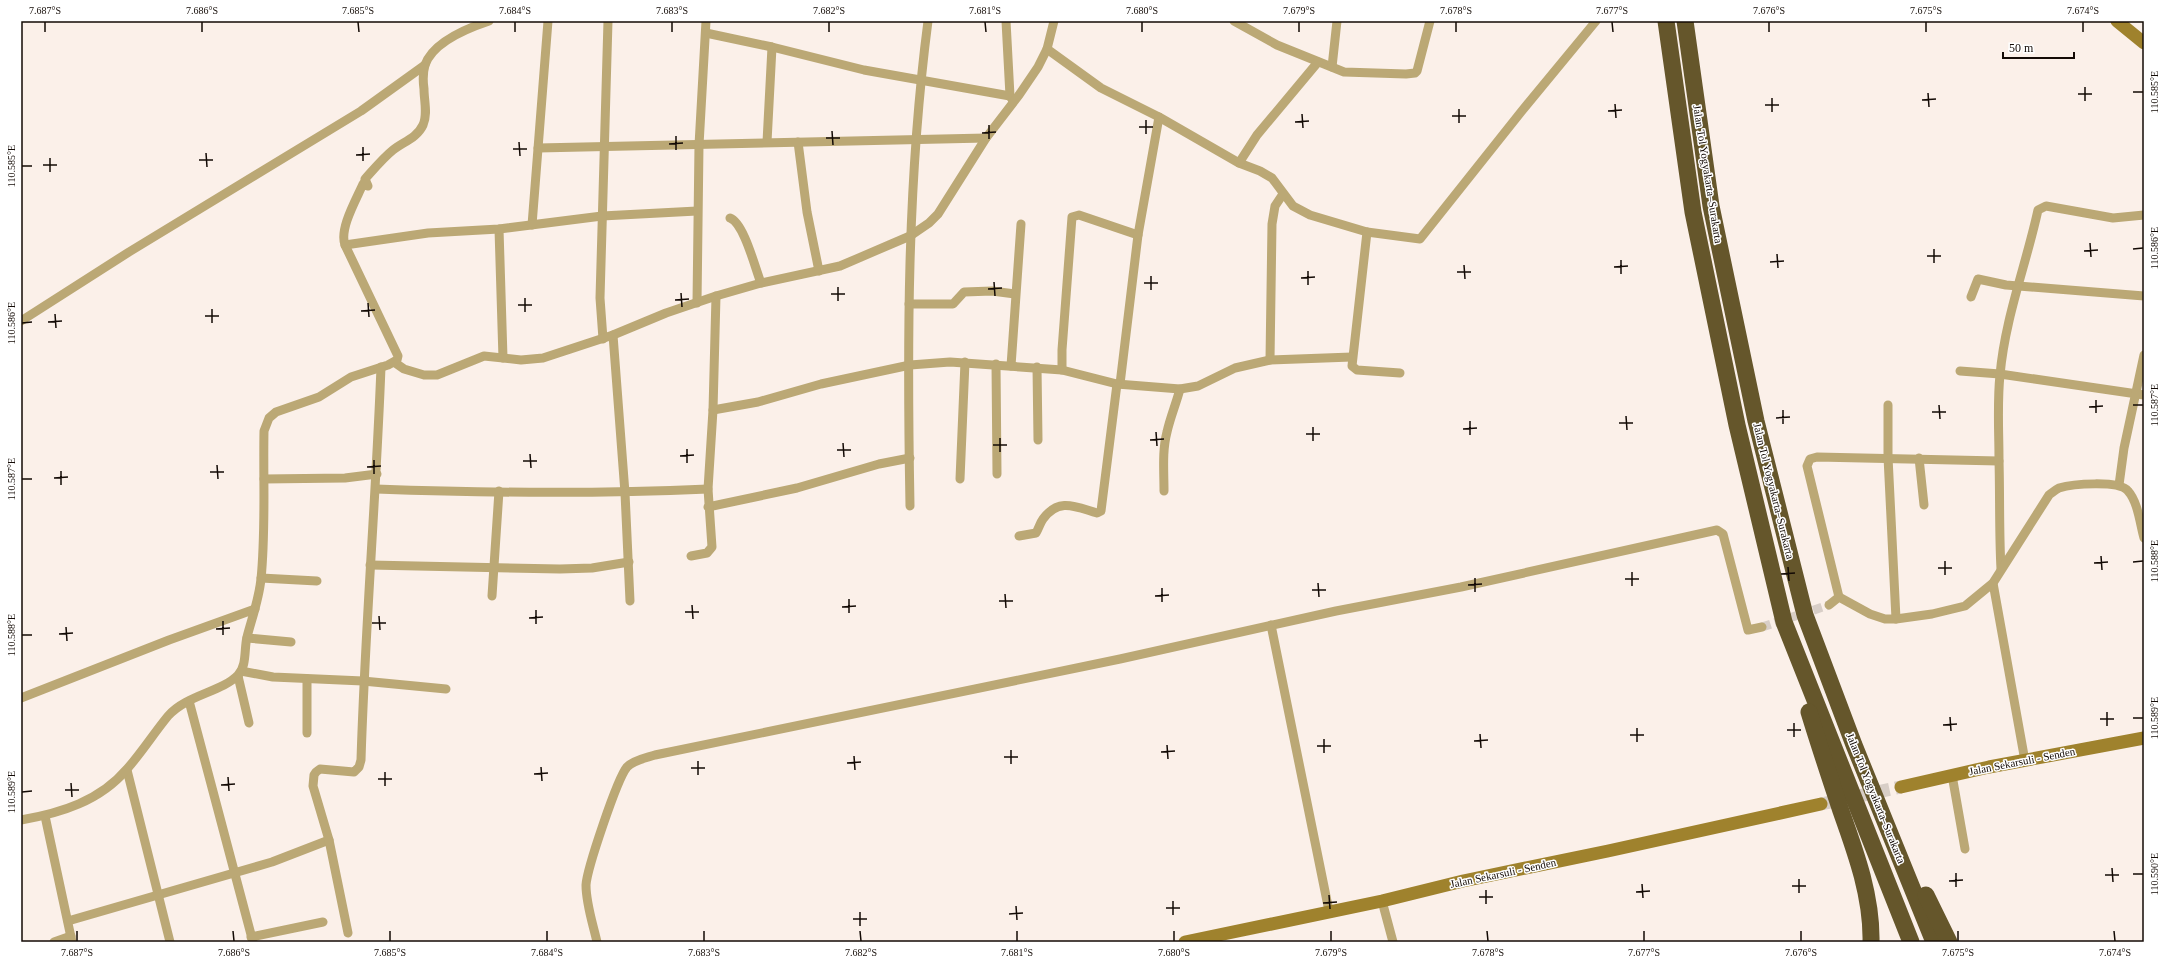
<svg xmlns="http://www.w3.org/2000/svg" width="2165" height="963" viewBox="0 0 2165 963" font-family="'Times New Roman',serif">
  <style>
    .lines { fill: none; stroke-linecap: round; stroke-linejoin: round }
    .street-tunnel { stroke: #d8cec7; stroke-width: 9; stroke-dasharray: 9 4.5; stroke-linecap: butt }
    .secondary-tunnel { stroke: #d8cec7; stroke-width: 13; stroke-dasharray: 13 6; stroke-linecap: butt }
    .street { stroke: #bba875; stroke-width: 9 }
    .secondary { stroke: #9f822d; stroke-width: 13 }
    .highway { stroke: #65562b; stroke-width: 17 }
    .ticks { fill: none; stroke: #130a05; stroke-width: 1.5 }
    .labels { text-anchor: middle; dominant-baseline: central; stroke-width: 3; stroke-linejoin: round; paint-order: stroke }
    .street-label { font-size: 11px; fill: #130a05; stroke: #fff }
    .neatline { fill: none; stroke: #130a05; stroke-width: 1.5 }
    .ticks-label { font-size: 10px; text-anchor: middle; fill: #130a05 }
  </style>
  <rect width="100%" height="100%" fill="#fbf0e9"/>
  <g class="lines">
    <path class="street-tunnel" d="M1762,627L1829,605"/>
    <path class="secondary-tunnel" d="M1821,804L1901,787"/>
    <g class="street">
      <path d="M1006,21L1010,96L1013,101"/>
      <path d="M1234,21L1277,45L1344,72L1406,74L1415,73L1417,71L1430,21"/>
      <path d="M706,33L772,47L864,70L1010,96"/>
      <path d="M1047,49L1101,88L1159,117L1239,163L1260,171L1272,178L1293,206L1310,215L1367,232L1420,239L1521,112L1596,21"/>
      <path d="M1332,67L1337,21"/>
      <path d="M767,142L772,47"/>
      <path d="M798,142L807,212L819,271"/>
      <path d="M538,148L986,138"/>
      <path d="M1239,163L1257,135L1318,62"/>
      <path d="M730,218C744,223 755,268 761,283"/>
      <path d="M532,225L548,21"/>
      <path d="M499,229L503,358"/>
      <path d="M1367,232L1352,366L1357,370L1400,373"/>
      <path d="M345,245L428,233L499,229L602,216L697,211"/>
      <path d="M1971,297L1978,279L2006,285L2144,296"/>
      <path d="M697,303L699,145L706,21"/>
      <path d="M909,304H953L964,292L992,291L1015,294"/>
      <path d="M21,321L129,252L361,111L425,65"/>
      <path d="M613,335L625,493L630,601"/>
      <path d="M603,339L600,298L608,21"/>
      <path d="M1270,360L1272,224L1275,206L1283,194"/>
      <path d="M394,362L404,369L424,375H437L484,356L521,360L543,358L613,335L666,313L716,296L761,283L840,266L910,236L929,223L938,214L986,138L1019,95L1038,67L1047,49L1054,21"/>
      <path d="M996,364L997,474"/>
      <path d="M1011,366L1021,224"/>
      <path d="M1037,367L1038,440"/>
      <path d="M1062,370V350L1072,217L1079,215L1138,235"/>
      <path d="M1960,371L2000,374L2144,395"/>
      <path d="M1120,384L1138,235L1159,117"/>
      <path d="M1888,405V457L1896,619"/>
      <path d="M713,410L758,402L821,384L910,365L950,362L1062,370L1117,384L1180,389L1198,386L1235,368L1270,360L1352,357"/>
      <path d="M1919,458L1924,505"/>
      <path d="M264,479L345,478L377,474"/>
      <path d="M960,479L965,362"/>
      <path d="M2119,485L2124,448L2144,355"/>
      <path d="M376,489C486,493 597,494 708,489"/>
      <path d="M1164,491C1164,471 1162,451 1167,432C1170,418 1176,404 1180,389"/>
      <path d="M910,506C907,344 907,182 928,21"/>
      <path d="M708,507L797,488L879,464L910,458"/>
      <path d="M1019,536L1036,533C1039,528 1040,523 1043,519C1059,497 1076,507 1097,513L1101,511L1117,384"/>
      <path d="M691,556L707,553L712,547L708,489L713,410L716,296"/>
      <path d="M370,565L560,569L592,568L629,562"/>
      <path d="M2001,569C1999,532 2000,496 1999,460C1999,432 1997,403 2000,375C2005,318 2026,265 2038,210L2046,206L2113,218L2144,215"/>
      <path d="M261,578L317,581"/>
      <path d="M1993,583L2025,761"/>
      <path d="M492,596L499,491"/>
      <path d="M1839,597L1807,466L1810,459L1817,457L1999,461"/>
      <path d="M1829,605L1839,597L1870,614L1885,619H1896L1932,614L1965,606L1993,583L2049,495C2052,493 2055,490 2059,488C2072,484 2119,480 2128,491C2138,502 2140,524 2144,538"/>
      <path d="M1271,625L1329,911"/>
      <path d="M247,638L291,642"/>
      <path d="M241,671L273,677L363,681L446,689"/>
      <path d="M238,676L249,723"/>
      <path d="M21,698L169,640L255,609"/>
      <path d="M189,701L253,942"/>
      <path d="M307,733V679"/>
      <path d="M127,770L170,942"/>
      <path d="M1952,775L1965,849"/>
      <path d="M45,816L72,942"/>
      <path d="M21,820C61,813 100,801 127,769C142,752 154,733 168,716C186,695 222,692 238,675C247,666 244,649 247,637C252,618 259,599 261,579C266,529 263,480 264,431L269,418L276,412L319,397L351,377L388,365L397,360L398,356L345,245C339,229 356,200 363,184L368,186L365,179C374,169 383,158 393,150C403,142 417,138 423,125C428,114 424,101 424,89C423,82 423,72 425,65C433,42 468,28 489,21"/>
      <path d="M1382,901L1393,942"/>
      <path d="M68,921L272,862L329,840"/>
      <path d="M348,933L329,840L313,786L314,775L316,772L320,769L354,772L359,767L361,760C365,629 376,498 381,367"/>
      <path d="M251,937L323,922"/>
      <path d="M54,942L71,936"/>
      <path d="M597,942C593,924 586,904 586,885C587,869 617,779 627,767C634,760 646,758 655,755L1120,659L1336,611L1461,587L1717,530L1723,534L1748,630L1762,627"/>
    </g>
    <g class="secondary">
      <path d="M2117,21L2144,43"/>
      <path d="M1901,787L1989,767L2144,738"/>
      <path d="M1185,942L1382,901L1463,881L1608,851L1821,804"/>
    </g>
    <g class="highway">
      <path d="M1666,21L1693,212L1737,425L1784,622L1911,942"/>
      <path d="M1685,21L1711,206L1756,421L1805,615L1854,745L1934,942"/>
      <path d="M1809,712C1819,745 1830,778 1841,811C1856,853 1872,897 1871,942"/>
      <path d="M1926,895L1949,942"/>
    </g>
  </g>
  <path class="ticks" d="M45,22V32M202,22V32M358,22L359,32M515,22V32M672,22V32M829,22V32M985,22L986,32M1142,22V32M1299,22V32M1456,22V32M1612,22L1613,32M1769,22V32M1926,22V32M2083,22V32M2085,87V101M2133,92H2143M1928,93L1929,107M2078,94H2092M1772,98V112M1922,100L1936,99M1615,104L1616,118M1765,105H1779M1459,109V123M1608,111L1622,110M1302,114L1303,128M1452,116H1466M1146,120V134M1295,122L1309,121M989,125V139M1139,127H1153M832,131L833,145M982,133L996,132M676,136V150M826,138H840M519,142L520,156M669,144L683,143M363,147V161M513,149H527M206,153L207,167M356,155L370,154M50,158V172M199,160H213M43,165H57M22,166H32M2090,243L2091,257M1934,249V263M2133,249L2143,248M2084,251L2098,250M1777,254L1778,268M1927,256H1941M1621,260V274M1770,262L1784,261M1464,265L1465,279M1614,267L1628,266M1308,271V285M1457,272H1471M1151,276V290M1301,278L1315,277M994,282L995,296M1144,283H1158M838,287V301M988,289L1002,288M681,293L682,307M831,294H845M525,298V312M675,300L689,299M368,303L369,317M518,305H532M212,309V323M361,311L375,310M55,314L56,328M205,316H219M48,322L62,321M22,323L32,322M2096,400V413M1939,405L1940,419M2133,405H2143M2089,407L2103,406M1783,410V424M1932,412H1946M1626,416L1627,430M1776,418L1790,417M1470,421V435M1619,423H1633M1313,427V441M1463,429L1477,428M1156,432L1157,446M1306,434H1320M1000,438V452M1150,440L1164,439M843,443L844,457M993,445H1007M687,449V463M837,450H851M530,454L531,468M680,456L694,455M374,460V474M523,461H537M217,465L218,479M367,467L381,466M61,471V485M210,472H224M54,478L68,477M22,479H32M2101,556L2102,570M1945,561V575M2133,562L2143,561M2094,563L2108,562M1788,567L1789,581M1938,568H1952M1632,572V586M1781,574L1795,573M1475,578V592M1625,579H1639M1318,583L1319,597M1468,585L1482,584M1162,588V602M1312,590H1326M1005,594L1006,608M1155,596L1169,595M849,599V613M999,601H1013M692,605L693,619M842,607L856,606M536,610V624M685,612H699M379,616L380,630M529,618L543,617M223,621V635M372,623H386M66,627L67,641M216,629L230,628M59,634L73,633M22,635H32M2107,712V726M1950,717L1951,731M2133,718H2143M2100,719H2114M1794,723V737M1943,725L1957,724M1637,728V742M1787,730H1801M1480,734L1481,748M1630,735H1644M1324,739V753M1474,741L1488,740M1167,745L1168,759M1317,746H1331M1011,750V764M1161,752L1175,751M854,756L855,770M1004,757H1018M698,761V775M847,763L861,762M541,767L542,781M691,768H705M385,772V786M534,774L548,773M228,777L229,791M378,779H392M71,783L72,797M221,785L235,784M65,790H79M22,792L32,791M2112,868L2113,882M1956,873V887M2133,874H2143M2105,875H2119M1799,879V893M1949,881L1963,880M1642,884L1643,898M1792,886H1806M1486,890V904M1636,892L1650,891M1329,895L1330,909M1479,897H1493M1173,901V915M1323,903L1337,902M1016,906L1017,920M1166,908H1180M860,912V926M1009,914L1023,913M853,919H867M77,931V941M233,931L234,941M390,931V941M547,931V941M704,931V941M860,931L861,941M1017,931V941M1174,931V941M1331,931V941M1487,931L1488,941M1644,931V941M1801,931V941M1958,931V941M2114,931L2115,941"/>
  <g class="labels">
    <g class="street-label">
      <text transform="translate(1708 174) rotate(81)">Jalan Tol Yogyakarta–Surakarta</text>
      <text transform="translate(1774 491) rotate(76)">Jalan Tol Yogyakarta–Surakarta</text>
      <text transform="translate(2022 761) rotate(-11)">Jalan Sekarsuli - Senden</text>
      <text transform="translate(1876 798) rotate(68)">Jalan Tol Yogyakarta–Surakarta</text>
      <text transform="translate(1503 873) rotate(-12)">Jalan Sekarsuli - Senden</text>
    </g>
  </g>
  <rect width="2165" height="963" fill="none" stroke="#ffffff" stroke-width="44"/>
  <path d="M2003 52v6h71v-6" fill="none" stroke="#130a05" stroke-width="2"/>
  <text x="2009" y="52" font-size="12" fill="#130a05" stroke="#ffffff" stroke-width="3" paint-order="stroke">50 m</text>
  <rect x="22" y="22" width="2121" height="919" class="neatline"/>
  <g class="ticks-label">
    <text x="45" y="14">7.687°S</text>
    <text x="202" y="14">7.686°S</text>
    <text x="358" y="14">7.685°S</text>
    <text x="515" y="14">7.684°S</text>
    <text x="672" y="14">7.683°S</text>
    <text x="829" y="14">7.682°S</text>
    <text x="985" y="14">7.681°S</text>
    <text x="1142" y="14">7.680°S</text>
    <text x="1299" y="14">7.679°S</text>
    <text x="1456" y="14">7.678°S</text>
    <text x="1612" y="14">7.677°S</text>
    <text x="1769" y="14">7.676°S</text>
    <text x="1926" y="14">7.675°S</text>
    <text x="2083" y="14">7.674°S</text>
    <text transform="translate(2154 92) rotate(-90)" y="4">110.585°E</text>
    <text transform="translate(11 166) rotate(-90)" y="4">110.585°E</text>
    <text transform="translate(2154 248) rotate(-90)" y="4">110.586°E</text>
    <text transform="translate(11 323) rotate(-90)" y="4">110.586°E</text>
    <text transform="translate(2154 405) rotate(-90)" y="4">110.587°E</text>
    <text transform="translate(11 479) rotate(-90)" y="4">110.587°E</text>
    <text transform="translate(2154 561) rotate(-90)" y="4">110.588°E</text>
    <text transform="translate(11 635) rotate(-90)" y="4">110.588°E</text>
    <text transform="translate(2154 718) rotate(-90)" y="4">110.589°E</text>
    <text transform="translate(11 792) rotate(-90)" y="4">110.589°E</text>
    <text transform="translate(2154 874) rotate(-90)" y="4">110.590°E</text>
    <text x="77" y="956">7.687°S</text>
    <text x="234" y="956">7.686°S</text>
    <text x="390" y="956">7.685°S</text>
    <text x="547" y="956">7.684°S</text>
    <text x="704" y="956">7.683°S</text>
    <text x="861" y="956">7.682°S</text>
    <text x="1017" y="956">7.681°S</text>
    <text x="1174" y="956">7.680°S</text>
    <text x="1331" y="956">7.679°S</text>
    <text x="1488" y="956">7.678°S</text>
    <text x="1644" y="956">7.677°S</text>
    <text x="1801" y="956">7.676°S</text>
    <text x="1958" y="956">7.675°S</text>
    <text x="2115" y="956">7.674°S</text>
  </g>
</svg>
